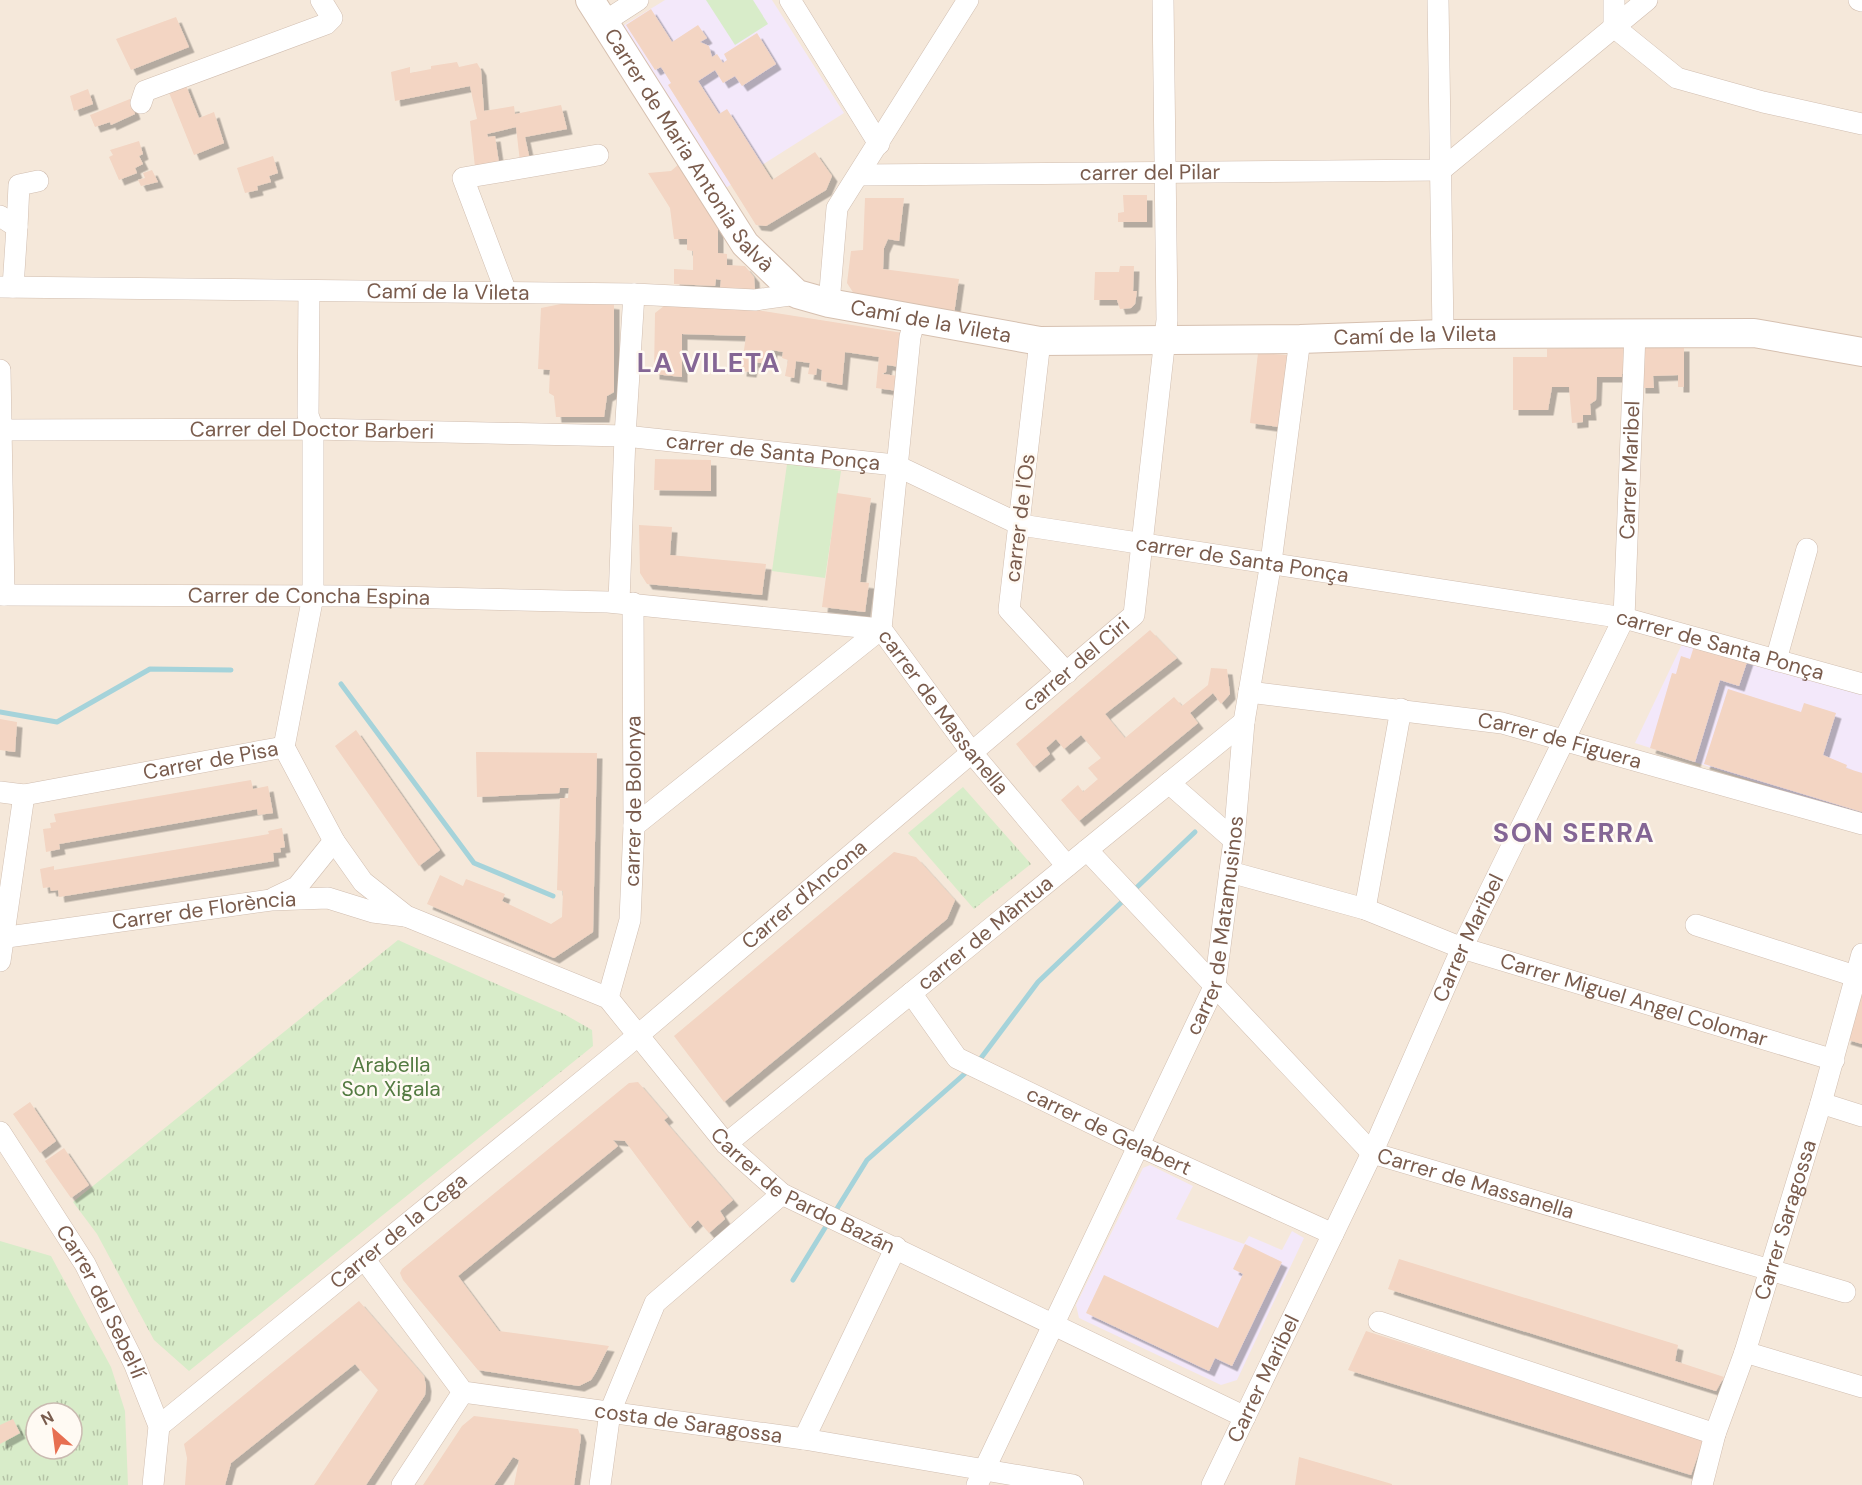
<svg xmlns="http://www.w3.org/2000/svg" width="1862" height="1485" viewBox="0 0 1862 1485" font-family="'DM Sans',sans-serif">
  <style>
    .residential { fill: #f5e8da; fill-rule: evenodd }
    .education { fill: #f3e8fa }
    .park { fill: url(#park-tufts); fill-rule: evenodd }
    .pitch { fill: #d8ecc9 }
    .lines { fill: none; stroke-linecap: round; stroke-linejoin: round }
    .stream { stroke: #a5d3da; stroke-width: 5 }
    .building { fill: #f3d5c3; filter: url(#shadow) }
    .street-casing { stroke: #d1beb0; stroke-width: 22 }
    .secondary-casing { stroke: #d6c0b0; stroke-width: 30 }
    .street { stroke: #fff; stroke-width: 21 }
    .secondary { stroke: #fff; stroke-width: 28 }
    .labels { text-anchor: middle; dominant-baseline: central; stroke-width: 5; stroke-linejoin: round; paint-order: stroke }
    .street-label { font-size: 21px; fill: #7a5c4d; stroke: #fffaf3 }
    .park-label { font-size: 21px; fill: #537a41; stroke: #fffaf3 }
    .district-label { font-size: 27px; font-weight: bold; letter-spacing: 1.5px; fill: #846695; stroke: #fffaf3 }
  </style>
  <defs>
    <pattern id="park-tufts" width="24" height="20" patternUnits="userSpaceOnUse" patternTransform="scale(1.5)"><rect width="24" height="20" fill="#d8ecc9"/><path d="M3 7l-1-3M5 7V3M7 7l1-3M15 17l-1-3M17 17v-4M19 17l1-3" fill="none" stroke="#b4c2a5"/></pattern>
    <filter id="shadow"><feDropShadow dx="5.5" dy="5.5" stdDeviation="0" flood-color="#0004"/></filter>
  </defs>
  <rect width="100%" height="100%" fill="#fdf6ec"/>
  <path class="residential" d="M0,0H1862V1485H0ZM36,1413H72V1449H36Z"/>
  <g class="education">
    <path d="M665,0H772L844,113L724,189L621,27Z"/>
    <path d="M1684,640L1862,693V816L1635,743Z"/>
    <path d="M1150,1165L1193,1186L1176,1219L1244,1244L1249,1236L1282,1250L1292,1231L1304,1238L1237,1380L1221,1385L1079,1318L1076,1305L1143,1168Z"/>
  </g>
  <g class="park">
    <path d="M963,787L1031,864L974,909L908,833Z"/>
    <path d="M398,940L564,1014L592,1030L593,1046L189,1371L154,1340L97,1234L73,1202Z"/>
    <path d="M0,1241L51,1256L111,1367L125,1411L128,1485H0ZM36,1413H72V1449H36Z"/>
  </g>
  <g class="pitch">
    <path d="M706,0H753L768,24L735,45Z"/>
    <path d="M787,464L841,471L825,578L772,571Z"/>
  </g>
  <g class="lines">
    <g class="stream">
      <path d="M341,684L474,863L553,896"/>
      <path d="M0,712L57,722L150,669L231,670"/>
      <path d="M1133,891L1195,832"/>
      <path d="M978,1062L1038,982L1126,898"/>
      <path d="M833,1215L867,1160L969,1070"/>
      <path d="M793,1280L828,1223"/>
    </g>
  </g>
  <g class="building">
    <path d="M651,9L672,42L698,25L707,38L700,42L709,46L712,57L717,54L723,63L727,60L724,54L757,33L776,64L742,86L735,76L723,83L715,70L698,81L719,114L727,109L772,180L815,152L832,176L826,190L766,226L756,225L668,85L671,83L661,67L655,70L626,25Z"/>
    <path d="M176,17L189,47L131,70L116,39Z"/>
    <path d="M457,62L459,67L477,63L481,70L484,111L514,106L515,114L561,105L567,129L525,137L530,160L520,162L516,127L487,134L488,137L495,136L499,163L475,167L470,121L477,119L470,86L395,101L391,72L410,67V73L431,69V66Z"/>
    <path d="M185,83L199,118L214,112L224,143L194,155L168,90Z"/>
    <path d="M88,89L93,104L74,111L70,96Z"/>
    <path d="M130,99L135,114L111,125L110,122L95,127L90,115Z"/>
    <path d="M139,141L143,154L139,156L143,164L135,168L137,173L119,180L109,157L113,155L110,150Z"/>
    <path d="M273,156L278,173L269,176L271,182L257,186L258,190L245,193L237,168Z"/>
    <path d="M679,164L721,230H718V253L727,254V265L745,266L754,277L755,290L720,289L721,280L716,279L715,286L674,284V269L693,270V251L687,250V239H674L670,208L648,173L671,171Z"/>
    <path d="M152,170L158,182L141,186L138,180L145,178L143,173Z"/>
    <path d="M1123,195H1147V222H1118V213L1124,212Z"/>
    <path d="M865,198H904L899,241L888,239L884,248L883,269L959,279L954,314L858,300L847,283L851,251L863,250Z"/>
    <path d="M1120,266H1134L1133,291H1137L1135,304L1131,308L1120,309L1117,300H1094L1095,272H1119Z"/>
    <path d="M604,303L614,304V392L607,396L604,417H556L554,396L549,393L550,370L538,369L541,308L561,304Z"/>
    <path d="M664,306L750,309L903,333L900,367L887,365L886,372L882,374L899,376L898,391L876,388L879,357L845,352L842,385L821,381L822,370L817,368L816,375L808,374L810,363L796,361L794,378L785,376L788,360L782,358L783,352L772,350L769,364L753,362L751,372L741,371L746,336L682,334V377L654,374L655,313Z"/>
    <path d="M1684,346V387H1678V375L1653,376L1654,388H1640L1639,347Z"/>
    <path d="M1626,347V374H1622V377H1597L1596,400L1590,404L1591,415H1583V422L1572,423L1569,387H1552L1548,410H1513V357H1547V349Z"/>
    <path d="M1258,353L1287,355L1279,427L1250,423Z"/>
    <path d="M655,459L711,460V491L654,490Z"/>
    <path d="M837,493L871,498L860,582L869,583L865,612L822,607Z"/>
    <path d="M639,525L672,527L670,555L766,564L762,595L647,584L640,573Z"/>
    <path d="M1150,630L1177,658L1105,714L1125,738L1174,697L1182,706L1208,685L1211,668L1227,669L1230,694L1221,704L1213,693L1190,713L1198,723L1079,821L1061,800L1078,785L1083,792L1098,779L1088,768L1101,758L1081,735L1064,749L1056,739L1046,748L1050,754L1034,767L1016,744Z"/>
    <path d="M1695,643L1748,659L1739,686L1720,680L1695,762L1650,748L1672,673L1676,674L1681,656L1690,659Z"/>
    <path d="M1728,689L1801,712L1804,703L1836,713L1823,755L1847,765L1846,768L1862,773V812L1704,764Z"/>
    <path d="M0,719L17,722L15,752L0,750Z"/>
    <path d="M356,730L440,850L419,866L335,746Z"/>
    <path d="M476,752L597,753L593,932L554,958L427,904L440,875L463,886L466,879L505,894L502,901L551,924L562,917L563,891L557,890L560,798H568L569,788H560L559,793L477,797Z"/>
    <path d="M251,780L253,789L268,786L273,813L258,815L257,809L59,844L60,849L46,852L43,829L51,828L50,823L56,822L54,814Z"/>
    <path d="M282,828L285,847L280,848L281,852L273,853L274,861L59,897L58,890L51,891L50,887L43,888L40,869L54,866V870L269,834L268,831Z"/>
    <path d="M894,852L916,857L955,900L947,919L724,1102L674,1036Z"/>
    <path d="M1862,989V1044L1845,1039Z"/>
    <path d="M638,1082L668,1117L664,1120L733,1200L720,1211L725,1219L709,1233L698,1220L690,1228L625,1141L613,1140L618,1146L458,1276L499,1331L609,1346L596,1372L591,1380L579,1386L478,1370L403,1280L400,1273L402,1269L629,1083Z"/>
    <path d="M30,1102L56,1141L40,1153L13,1114Z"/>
    <path d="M64,1148L89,1185L71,1198L45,1161Z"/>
    <path d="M1245,1244L1282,1262L1232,1366L1215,1358L1209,1371L1086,1313L1104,1275L1218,1328L1243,1274L1233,1269Z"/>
    <path d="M1399,1259L1678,1345L1675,1361L1724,1377L1716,1391L1388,1289Z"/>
    <path d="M359,1301L424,1376L426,1386L425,1395L366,1485H314L378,1390L355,1364L231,1463L225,1485H185L187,1458L184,1444Z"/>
    <path d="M1366,1331L1704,1438L1691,1475L1348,1370Z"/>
    <path d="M474,1416L578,1429L581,1437L574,1485H514L519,1460L513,1457L494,1485H423L462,1426Z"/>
    <path d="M13,1419L20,1433L0,1444V1425Z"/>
    <path d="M1299,1457L1392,1484V1485H1295Z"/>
  </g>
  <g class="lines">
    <g class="street-casing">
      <g id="street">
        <path d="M790,0L879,144"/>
        <path d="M1438,0L1443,334"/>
        <path d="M1614,0V27"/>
        <path d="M1859,0L1862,1"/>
        <path d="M604,22L638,0"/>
        <path d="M1614,27L1677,78L1763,102L1862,124"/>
        <path d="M141,103L145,91L326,24L332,18L321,0"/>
        <path id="s1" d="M859,175L1441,170L1647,0"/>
        <path d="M0,216L17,227L13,287"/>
        <path d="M17,227L19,185L38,181"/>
        <path id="s2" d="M0,287L634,294L755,300L797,294"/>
        <path d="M506,292L463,178L598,155"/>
        <path d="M829,303L837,208L968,0"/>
        <path id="s3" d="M915,319L910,337L881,629L972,753L1067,866"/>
        <path d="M1040,341L1009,610L1067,673"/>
        <path d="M0,370L4,595"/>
        <path id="s4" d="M0,430L313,429L625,436L895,465L1021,525L1624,618L1862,684"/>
        <path id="s5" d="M0,595L354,596L608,602L881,629"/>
        <path d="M619,602L625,436L634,294"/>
        <path d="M1776,660L1807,549"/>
        <path id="s6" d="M1249,692L1502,723L1862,824"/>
        <path id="s7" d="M284,747L334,841L363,882L406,916L608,998L726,1144L782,1194L1245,1417"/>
        <path d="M284,747L313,596V429L308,415L309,292"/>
        <path d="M1169,783L1234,840"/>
        <path id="s8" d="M0,792L24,795L284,747"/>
        <path d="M634,826L881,629"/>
        <path id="s9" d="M1087,850L1372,1153L1845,1292"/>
        <path id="s10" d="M1230,872L1365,909L1462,948L1834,1060"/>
        <path d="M274,898L297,887L334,841"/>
        <path d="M1365,909L1401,709"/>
        <path d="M1696,925L1855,976"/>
        <path id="s11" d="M0,938L271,900L328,898L373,912L405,916"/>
        <path d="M0,961L24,795"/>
        <path id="s12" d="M911,993L957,1058L1139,1146L1333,1234"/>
        <path id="s13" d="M608,998L630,920L634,826L633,603"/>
        <path d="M1821,1103L1862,1116"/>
        <path id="s14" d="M0,1132L85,1264L134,1363L159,1426L153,1485"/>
        <path id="s15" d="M726,1144L1244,722"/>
        <path id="s16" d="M365,1260L463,1392L804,1439L1073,1485"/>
        <path d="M1379,1322L1715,1434"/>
        <path d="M1745,1352L1862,1387"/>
        <path id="s17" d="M159,1426L623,1048L1134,615L1167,320L1163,0"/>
        <path d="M804,1439L896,1247"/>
        <path d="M402,1485L463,1392"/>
        <path d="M600,1485L610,1412L655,1303L782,1194"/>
        <path id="s18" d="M977,1485L1215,985L1234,840L1244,722L1271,562L1300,339"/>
        <path id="s19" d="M1212,1485L1372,1153L1462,948L1624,618L1635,333"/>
        <path id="s20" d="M1702,1485L1715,1434L1745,1352L1821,1103L1862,954"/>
      </g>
    </g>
    <g class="secondary-casing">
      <g id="secondary">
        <path id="s21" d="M590,0L745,244L797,294L829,303L1040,341L1300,339L1443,334L1754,333L1862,352"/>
      </g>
    </g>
    <use href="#street" class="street"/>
    <use href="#secondary" class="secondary"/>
  </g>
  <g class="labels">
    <g class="street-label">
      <text stroke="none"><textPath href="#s21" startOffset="180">Carrer de Maria Antonia Salvà</textPath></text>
      <text stroke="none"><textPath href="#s1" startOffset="291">carrer del Pilar</textPath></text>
      <text stroke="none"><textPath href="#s2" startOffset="448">Camí de la Vileta</textPath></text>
      <text stroke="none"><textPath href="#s21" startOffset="498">Camí de la Vileta</textPath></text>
      <text stroke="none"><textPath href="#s21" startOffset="984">Camí de la Vileta</textPath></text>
      <text stroke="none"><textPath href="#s4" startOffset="312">Carrer del Doctor Barberi</textPath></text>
      <text stroke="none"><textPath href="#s4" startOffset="774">carrer de Santa Ponça</textPath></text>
      <text stroke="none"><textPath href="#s19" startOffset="1108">Carrer Maribel</textPath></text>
      <text transform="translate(1020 518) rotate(-83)">carrer de l'Os</text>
      <text stroke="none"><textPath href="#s4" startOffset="1260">carrer de Santa Ponça</textPath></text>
      <text stroke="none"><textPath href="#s5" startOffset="309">Carrer de Concha Espina</textPath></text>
      <text stroke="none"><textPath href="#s4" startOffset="1746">carrer de Santa Ponça</textPath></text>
      <text stroke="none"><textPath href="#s17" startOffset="1192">carrer del Ciri</textPath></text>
      <text stroke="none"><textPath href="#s3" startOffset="416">carrer de Massanella</textPath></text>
      <text stroke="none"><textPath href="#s6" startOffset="315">Carrer de Figuera</textPath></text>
      <text stroke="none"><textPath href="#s8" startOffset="214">Carrer de Pisa</textPath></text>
      <text stroke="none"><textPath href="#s13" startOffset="200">carrer de Bolonya</textPath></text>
      <text stroke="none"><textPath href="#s17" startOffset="836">Carrer d'Ancona</textPath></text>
      <text stroke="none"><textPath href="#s11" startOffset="206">Carrer de Florència</textPath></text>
      <text stroke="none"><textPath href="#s18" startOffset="612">carrer de Matamusinos</textPath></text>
      <text stroke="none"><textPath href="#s15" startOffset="334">carrer de Màntua</textPath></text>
      <text stroke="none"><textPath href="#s19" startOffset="604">Carrer Maribel</textPath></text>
      <text stroke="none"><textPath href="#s10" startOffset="424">Carrer Miguel Angel Colomar</textPath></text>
      <text stroke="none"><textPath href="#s12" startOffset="248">carrer de Gelabert</textPath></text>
      <text stroke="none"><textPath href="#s9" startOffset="524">Carrer de Massanella</textPath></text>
      <text stroke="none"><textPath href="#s7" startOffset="708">Carrer de Pardo Bazán</textPath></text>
      <text stroke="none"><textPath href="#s20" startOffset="278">Carrer Saragossa</textPath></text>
      <text stroke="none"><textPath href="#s17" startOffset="309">Carrer de la Cega</textPath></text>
      <text stroke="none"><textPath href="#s14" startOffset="198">Carrer del Sebel·lí</textPath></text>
      <text stroke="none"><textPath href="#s19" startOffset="118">Carrer Maribel</textPath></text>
      <text stroke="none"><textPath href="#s16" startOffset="392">costa de Saragossa</textPath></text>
    </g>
    <g class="park-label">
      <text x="391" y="1065">Arabella<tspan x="391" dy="24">Son Xigala</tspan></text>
    </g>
    <g class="district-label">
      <text x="709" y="362">LA VILETA</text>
      <text x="1574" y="832">SON SERRA</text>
    </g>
  </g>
  <g transform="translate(54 1431) rotate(332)"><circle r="28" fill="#fffaf3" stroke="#cabbb1" stroke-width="1.5"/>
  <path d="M0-4.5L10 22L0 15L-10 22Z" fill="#e76f51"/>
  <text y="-9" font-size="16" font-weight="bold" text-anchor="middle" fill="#7a5c4d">N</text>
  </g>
</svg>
